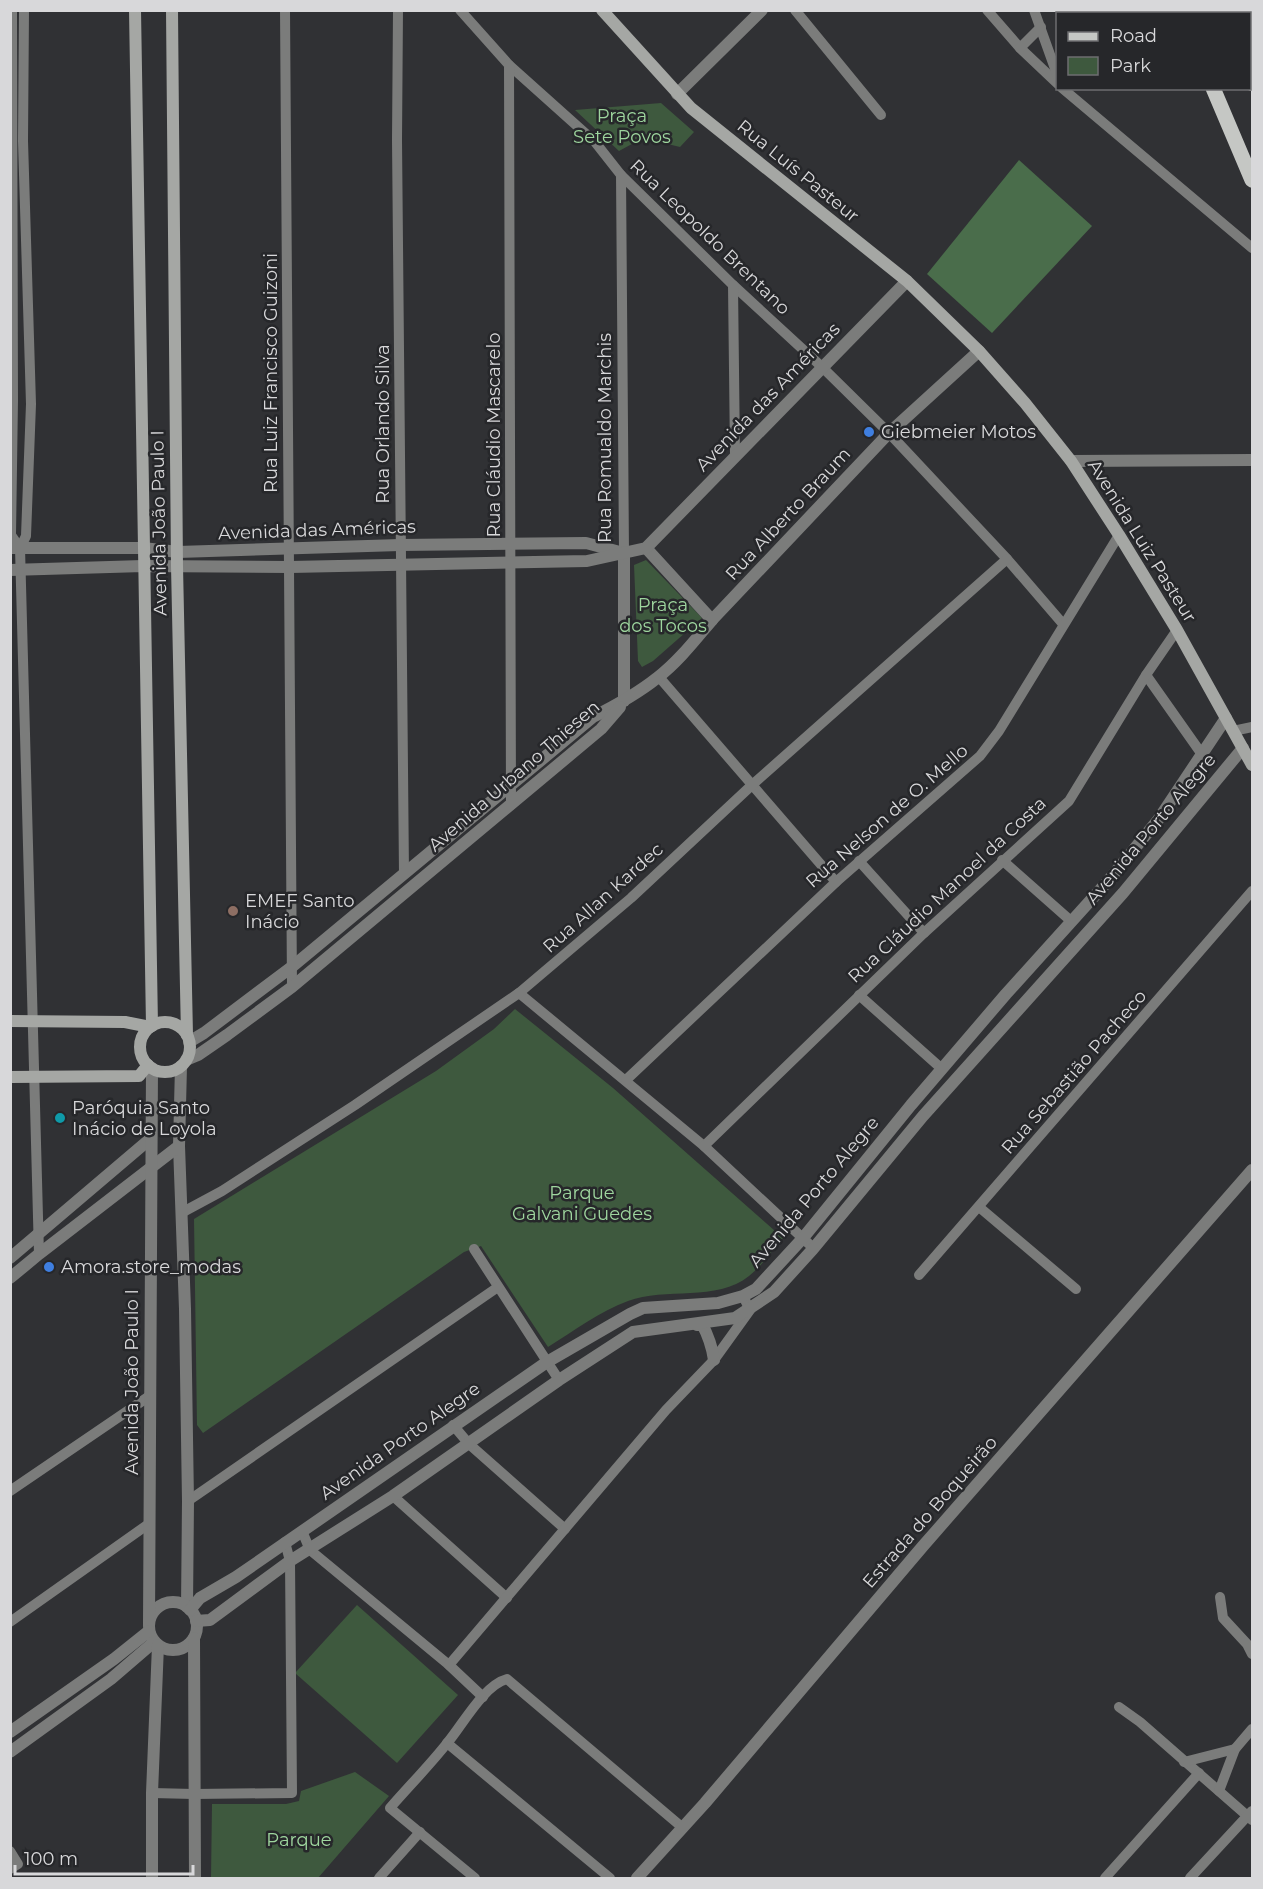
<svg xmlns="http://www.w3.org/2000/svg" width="1263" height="1889" viewBox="0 0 1263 1889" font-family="Montserrat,sans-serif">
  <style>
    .green { fill: #3e593e }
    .forest { fill: #4a6d4b }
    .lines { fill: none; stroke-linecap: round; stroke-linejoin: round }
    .minor { stroke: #7b7c7b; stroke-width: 10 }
    .tertiary { stroke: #7b7c7b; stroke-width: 12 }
    .secondary { stroke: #a5a7a4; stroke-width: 12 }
    .primary { stroke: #c5c7c4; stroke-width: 15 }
    .trunk { stroke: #d4d6d2; stroke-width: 16 }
    .shop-dot { fill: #3f7fe0; stroke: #26272a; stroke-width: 2 }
    .education-dot { fill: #8d6e63; stroke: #26272a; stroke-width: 2 }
    .culture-dot { fill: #0f9aa8; stroke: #26272a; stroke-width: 2 }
    .labels { text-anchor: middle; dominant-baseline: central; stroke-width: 5; stroke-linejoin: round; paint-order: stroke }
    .park-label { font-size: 18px; fill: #9ed69e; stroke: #26272a }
    .street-label { font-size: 18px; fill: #d8d8da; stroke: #26272a }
    .poi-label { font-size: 18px; fill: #d8d8da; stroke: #26272a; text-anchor: start }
  </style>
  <rect width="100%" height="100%" fill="#303134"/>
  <g class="green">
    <path d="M661,103L694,132L680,147L643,138L619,151L575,110Z"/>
    <path d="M646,560L702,618L653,661L642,667L638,661L634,565Z"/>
    <path d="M515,1009L613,1088L783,1238C772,1250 762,1266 749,1276C717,1302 665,1287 628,1301C600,1311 574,1331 548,1347L481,1246L464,1252L203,1433L197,1425L194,1219L436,1071L494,1029Z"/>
    <path d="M357,1605L458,1695L397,1763L295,1673Z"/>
    <path d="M355,1772L389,1796L318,1878H211L212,1804H286L299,1801L301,1791Z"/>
  </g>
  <path class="forest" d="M1019,160L1092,226L992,333L927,274Z"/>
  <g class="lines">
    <g class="minor">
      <path d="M12,10L13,400L11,535L20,548"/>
      <path d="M24,10L23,141L31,404L26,536L20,548L39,1254"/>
      <path d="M285,10L292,987"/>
      <path d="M398,10L397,140L404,874"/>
      <path d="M460,10L509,65L595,142L621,175L733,285L822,367L889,433L1007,559L1063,624"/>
      <path d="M795,10L881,115"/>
      <path d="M987,10L1020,48L1058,84"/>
      <path d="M1034,10L1058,77"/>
      <path d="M1020,48L1041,27"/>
      <path d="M509,65L511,805"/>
      <path d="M1062,88L1252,248"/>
      <path d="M621,175L624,553"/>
      <path d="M733,285L735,455"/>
      <path d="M1146,675L1201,753"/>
      <path d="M659,677L836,882"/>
      <path d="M1233,731L1252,727"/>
      <path d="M1002,860L1071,921"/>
      <path d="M859,861L924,933"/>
      <path d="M519,993L704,1146L809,1244"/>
      <path d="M859,995L942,1069"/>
      <path d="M626,1080L836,882L980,756L999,731L1119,535"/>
      <path d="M704,1146L924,933L1069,801L1146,675L1177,630"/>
      <path d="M979,1207L1076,1289"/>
      <path d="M183,1212L222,1191L355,1105L519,993L631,898L752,785L1007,559"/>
      <path d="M474,1249L559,1380"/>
      <path d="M919,1275L1252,891"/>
      <path d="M453,1425L469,1444L565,1529"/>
      <path d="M10,1491L151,1395"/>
      <path d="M393,1496L507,1598"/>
      <path d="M188,1501L498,1287"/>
      <path d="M302,1531L310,1550L449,1665L483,1697"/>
      <path d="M1220,1597L1223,1618L1247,1644L1252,1654"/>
      <path d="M10,1622L150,1523"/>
      <path d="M449,1665L666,1410L714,1360L750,1310L743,1296"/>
      <path d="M1119,1707L1140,1722L1252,1820"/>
      <path d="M447,1743L610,1878"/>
      <path d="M1184,1762L1235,1749"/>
      <path d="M1219,1791L1235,1749L1252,1729"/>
      <path d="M152,1793L194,1794L292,1793L290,1561L285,1542"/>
      <path d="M10,1851L18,1864L10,1869"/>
      <path d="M379,1878L420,1832"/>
      <path d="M475,1878L390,1808C409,1786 430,1765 448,1742C463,1724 484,1685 507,1679L683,1828"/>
      <path d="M1105,1878L1199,1773"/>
      <path d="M1190,1878L1252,1811"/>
    </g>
    <g class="tertiary">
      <path d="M677,94L762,10"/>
      <path d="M1071,461L1252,460"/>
      <path d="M10,548H143L178,552L400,545L586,543L620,552"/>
      <path d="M646,548L712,620"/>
      <path d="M624,553V701"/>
      <path d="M10,570L143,566L290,567L587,561L646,548L907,281"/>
      <path d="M189,1042L204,1033L293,966L593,717C615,706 637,694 657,678C678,662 695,640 712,620L889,433L979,351"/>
      <path d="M186,1060L198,1055L227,1035L292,987L601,729L620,707"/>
      <path d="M181,1066L179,1146L185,1309L188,1501L187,1607"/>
      <path d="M10,1258L150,1139"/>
      <path d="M10,1278L39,1254L179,1146"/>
      <path d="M697,1325L702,1324C709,1337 712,1346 714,1360"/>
      <circle cx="173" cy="1626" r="24"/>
      <path d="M190,1610L200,1598L236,1577L547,1362L630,1314L643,1308L718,1303L743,1296L756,1289L803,1238L911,1105L1006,994L1108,881L1158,820L1226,718"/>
      <path d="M196,1621L210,1620L290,1561L393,1496L559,1380L633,1332L735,1318L774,1292L813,1249L923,1116L1123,893L1243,748"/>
      <path d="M149,1624L152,1068"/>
      <path d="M194,1638L195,1878"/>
      <path d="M10,1732L114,1659L149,1631"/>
      <path d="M10,1752L111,1679L154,1642"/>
      <path d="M152,1878V1793L158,1645"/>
      <path d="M637,1878L705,1803L923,1546L1252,1170"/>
    </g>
    <g class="secondary">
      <path d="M135,10L152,1026"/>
      <path d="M172,10L177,566L187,1035"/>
      <path d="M602,10L691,108L907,281L979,351L1025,403L1071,461L1119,535L1177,630L1252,765"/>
      <path d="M10,1021L125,1022L150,1027"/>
      <circle cx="165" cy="1047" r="25"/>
      <path d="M10,1077L139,1076L148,1065"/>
    </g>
    <g class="primary">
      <path d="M1180,10L1182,14"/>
      <path d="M1213,88L1252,180"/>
    </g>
    <g class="trunk">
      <path d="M1222,10L1223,14"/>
      <path d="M1241,10L1243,14"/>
      <path d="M1250,29L1252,36"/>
      <path d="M1250,76L1252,83"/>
    </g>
  </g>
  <g class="shop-dot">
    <circle cx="869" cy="432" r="6"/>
    <circle cx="49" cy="1267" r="6"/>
  </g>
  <circle class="education-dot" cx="233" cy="911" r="6"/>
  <circle class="culture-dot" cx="60" cy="1118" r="6"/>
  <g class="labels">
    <g class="park-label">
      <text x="622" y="116">Praça<tspan x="622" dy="21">Sete Povos</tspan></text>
      <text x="663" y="605">Praça<tspan x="663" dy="21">dos Tocos</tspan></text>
      <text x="582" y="1193">Parque<tspan x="582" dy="21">Galvani Guedes</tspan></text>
      <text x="299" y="1840">Parque</text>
    </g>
    <g class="street-label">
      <text transform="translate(798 171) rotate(39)">Rua Luís Pasteur</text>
      <text transform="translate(710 237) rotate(44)">Rua Leopoldo Brentano</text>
      <text transform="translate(271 373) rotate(-90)">Rua Luiz Francisco Guizoni</text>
      <text transform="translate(768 397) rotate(-46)">Avenida das Américas</text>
      <text transform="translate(383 424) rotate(-90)">Rua Orlando Silva</text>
      <text transform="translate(494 435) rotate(-90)">Rua Cláudio Mascarelo</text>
      <text transform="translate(605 438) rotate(-90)">Rua Romualdo Marchis</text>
      <text transform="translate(788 514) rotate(-47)">Rua Alberto Braum</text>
      <text transform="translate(159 523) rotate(-91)">Avenida João Paulo I</text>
      <text transform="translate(317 530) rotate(-2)">Avenida das Américas</text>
      <text transform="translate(1142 541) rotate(58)">Avenida Luiz Pasteur</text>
      <text transform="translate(514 776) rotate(-41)">Avenida Urbano Thiesen</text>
      <text transform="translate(887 816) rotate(-41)">Rua Nelson de O. Mello</text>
      <text transform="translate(1151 829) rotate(-50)">Avenida Porto Alegre</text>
      <text transform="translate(947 890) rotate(-43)">Rua Cláudio Manoel da Costa</text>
      <text transform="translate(603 898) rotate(-42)">Rua Allan Kardec</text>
      <text transform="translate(1074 1072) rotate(-49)">Rua Sebastião Pacheco</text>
      <text transform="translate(814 1192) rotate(-50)">Avenida Porto Alegre</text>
      <text transform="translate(132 1382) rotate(-90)">Avenida João Paulo I</text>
      <text transform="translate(400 1441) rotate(-35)">Avenida Porto Alegre</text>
      <text transform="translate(930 1512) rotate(-49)">Estrada do Boqueirão</text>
    </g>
    <g class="poi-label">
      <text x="881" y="432">Giebmeier Motos</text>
      <text x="245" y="901">EMEF Santo<tspan x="245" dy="21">Inácio</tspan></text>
      <text x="72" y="1108">Paróquia Santo<tspan x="72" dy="21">Inácio de Loyola</tspan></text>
      <text x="61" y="1267">Amora.store_modas</text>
    </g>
  </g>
  <rect width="1263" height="1889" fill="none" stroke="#d8d8da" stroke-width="24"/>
  <rect x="1056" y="12" width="195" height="78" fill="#26272a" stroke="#6d6e70" stroke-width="1.5"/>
  <rect x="1068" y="32" width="30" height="9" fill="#c5c7c4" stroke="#6d6e70" stroke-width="1.5"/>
  <text x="1110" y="42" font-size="18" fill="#d8d8da">Road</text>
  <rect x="1068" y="57" width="30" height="18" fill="#3e593e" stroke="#6d6e70" stroke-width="1.5"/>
  <text x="1110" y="72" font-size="18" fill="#d8d8da">Park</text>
  <path d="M15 1865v9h178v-9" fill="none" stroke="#d8d8da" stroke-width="3"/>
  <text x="24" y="1865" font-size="18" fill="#d8d8da" stroke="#26272a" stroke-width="4.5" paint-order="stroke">100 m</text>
</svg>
